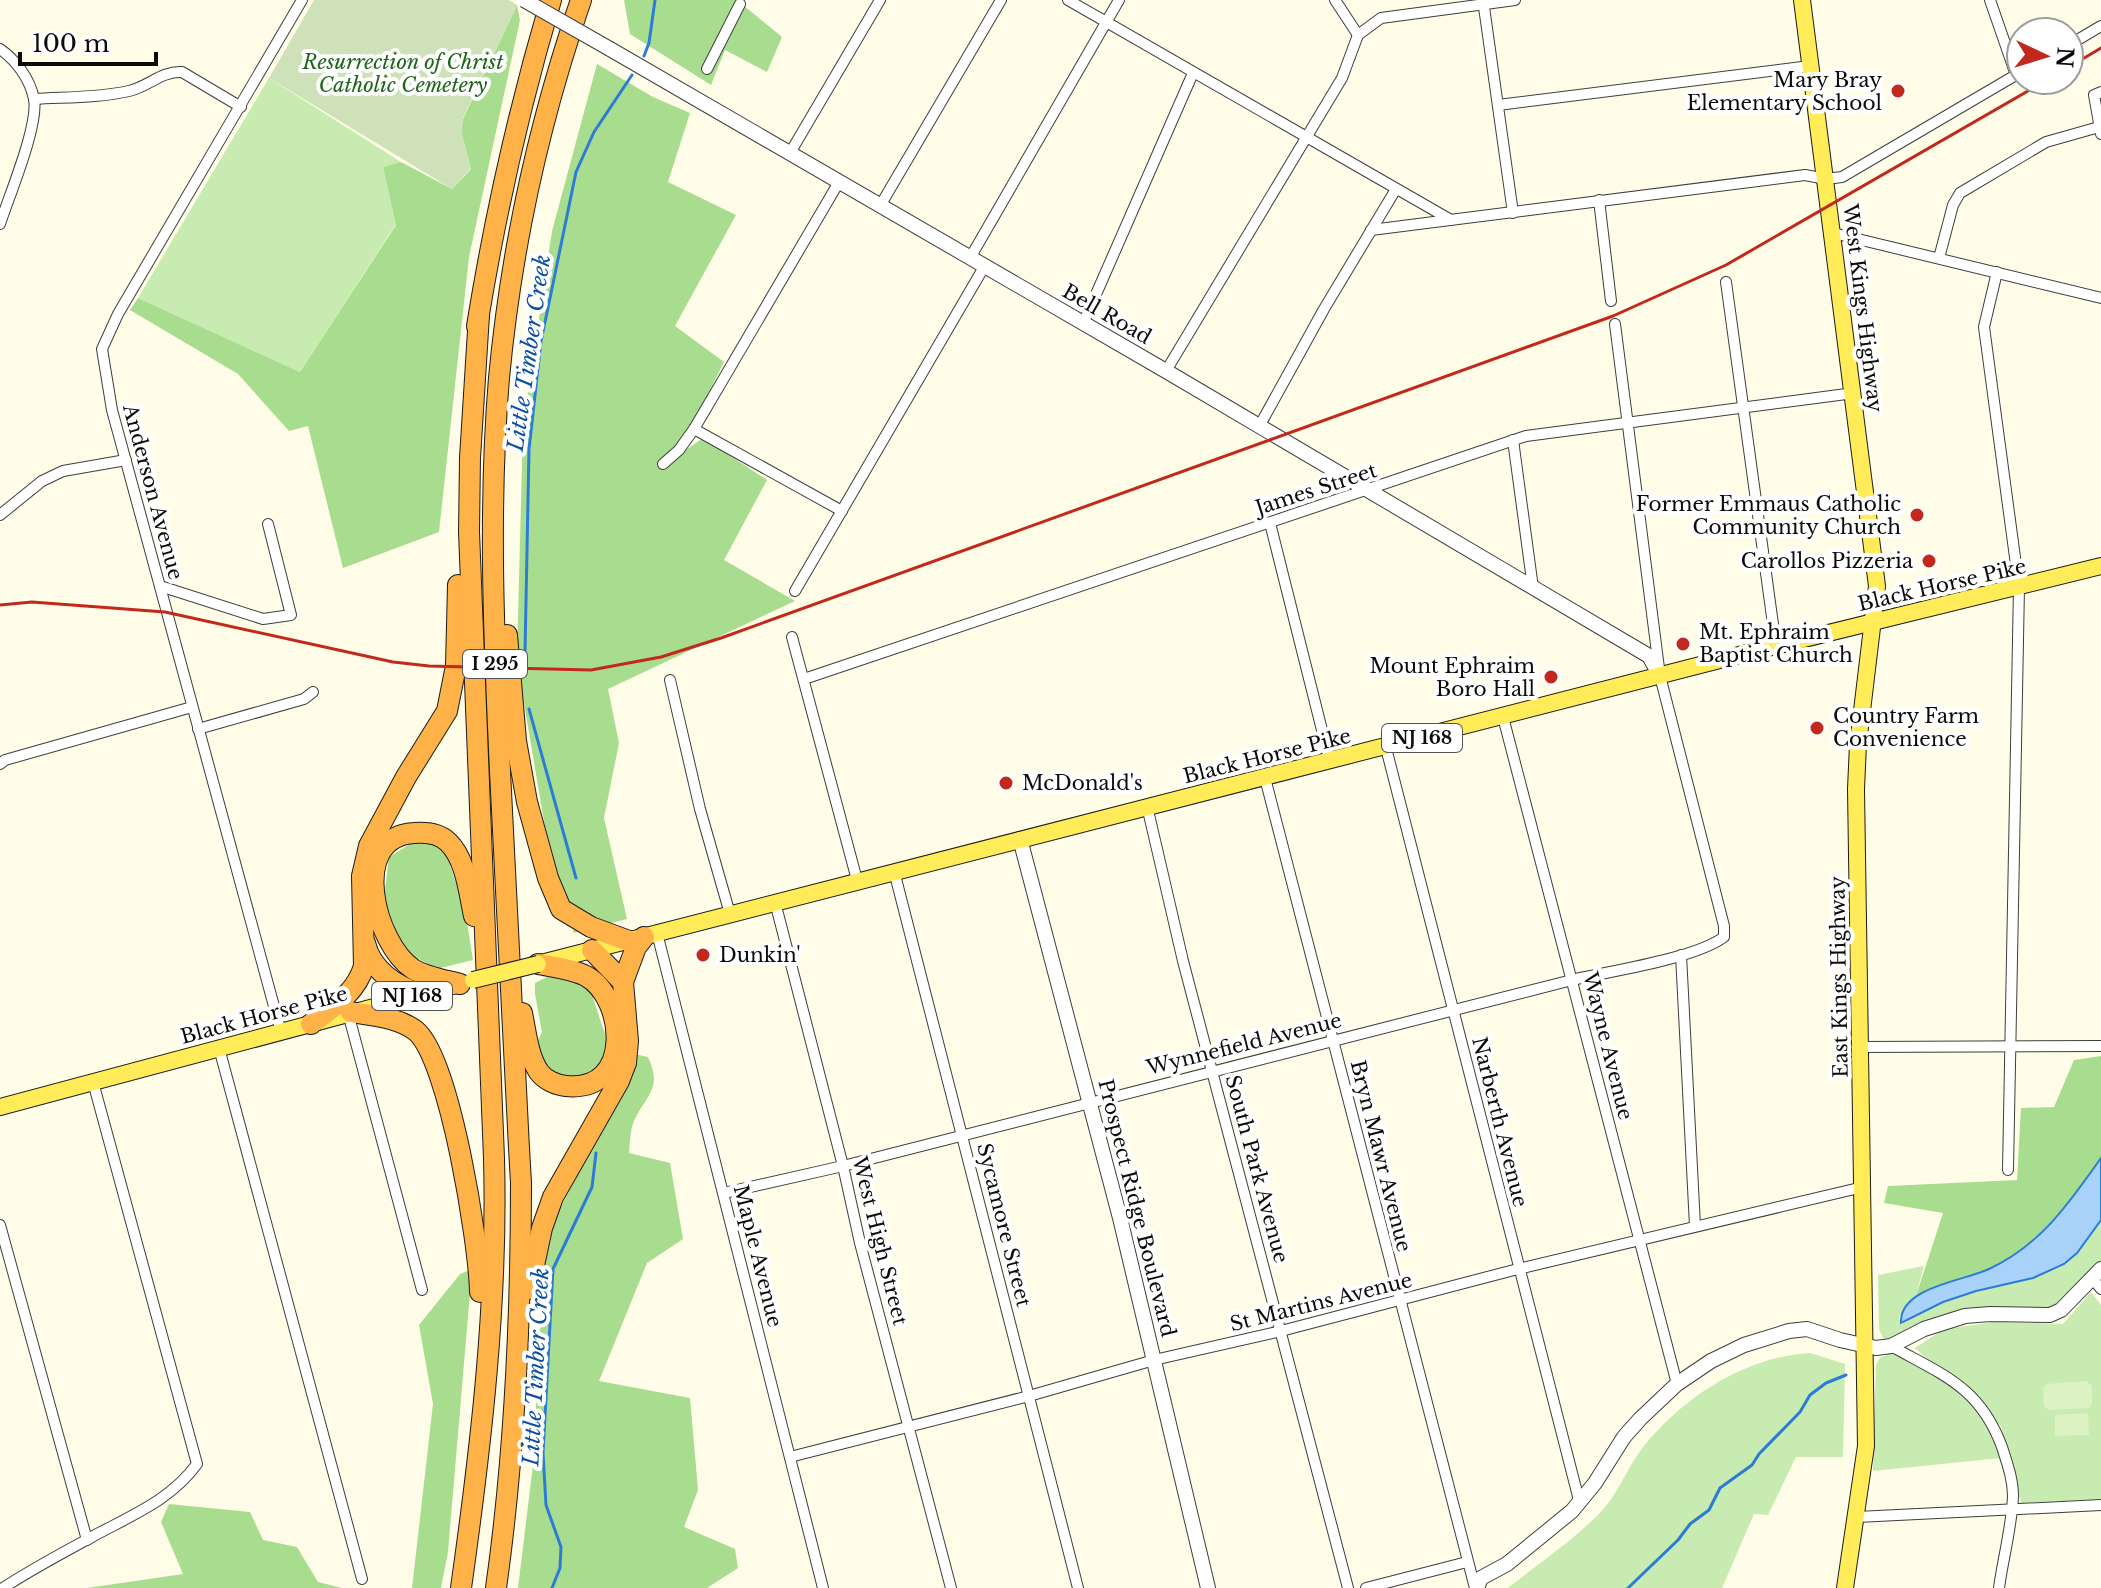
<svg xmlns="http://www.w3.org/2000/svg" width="2101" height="1588" viewBox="0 0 2101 1588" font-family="'Libre Baskerville',serif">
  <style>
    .green { fill: #c7ebb0 }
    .forest { fill: #a8dd8f }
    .cemetery { fill: #cfe1b9 }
    .pitch { fill: #dcf2c3 }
    .water { fill: #a9d2fa; stroke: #2c7cd6; stroke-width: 2 }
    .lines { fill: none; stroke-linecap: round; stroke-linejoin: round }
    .stream { stroke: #2c7cd6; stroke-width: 3 }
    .minor-casing { stroke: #3e3e3e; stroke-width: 12 }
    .tertiary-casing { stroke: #3e3e3e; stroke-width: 16 }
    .primary-casing { stroke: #1c1c1c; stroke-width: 18 }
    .motorway-casing { stroke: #1c1c1c; stroke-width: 22 }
    .minor { stroke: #fff; stroke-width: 10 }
    .tertiary { stroke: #fff; stroke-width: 14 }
    .primary { stroke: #ffec58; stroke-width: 16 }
    .motorway { stroke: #feb247; stroke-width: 20 }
    .rail { stroke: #c2281b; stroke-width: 3 }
    .tertiary-bridge-casing { stroke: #3e3e3e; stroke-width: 16; stroke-linecap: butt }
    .primary-bridge-casing { stroke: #1c1c1c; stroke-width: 18; stroke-linecap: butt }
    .tertiary-bridge { stroke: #fff; stroke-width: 14 }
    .primary-bridge { stroke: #ffec58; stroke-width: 16 }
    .poi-dot { fill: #c2281b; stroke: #fff; stroke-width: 3 }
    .labels { text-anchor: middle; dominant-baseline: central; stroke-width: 8; stroke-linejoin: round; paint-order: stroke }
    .shield { fill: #fff; stroke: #545454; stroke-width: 2 }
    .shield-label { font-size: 18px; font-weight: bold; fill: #0b0b0b }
    .park-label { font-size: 20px; font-style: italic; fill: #1e6518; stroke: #fff }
    .poi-label { font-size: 20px; fill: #0b0b0b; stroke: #fff; text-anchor: end }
    .street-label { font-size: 20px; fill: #0b0b0b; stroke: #fff }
    .water-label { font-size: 22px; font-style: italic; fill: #0d4fa3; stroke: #fff }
  </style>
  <rect width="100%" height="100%" fill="#fffde8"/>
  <g class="green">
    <path d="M269,78L401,162L383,167L396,224L300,372L138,298Z"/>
    <path d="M2101,1220V1263L2049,1313L1989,1311L1893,1340L1883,1338L1879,1329L1878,1275L1924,1266L1916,1296L1899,1317L1901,1325C1923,1309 1948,1298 1975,1291C2005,1283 2037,1281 2065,1263C2080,1253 2090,1235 2101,1220Z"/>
    <path d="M2091,1292L2101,1305V1499L2021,1503L2001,1426L1915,1348L1944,1329L1995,1322L2063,1324Z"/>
    <path d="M1810,1353L1845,1364L1843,1457H1796L1768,1515L1754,1514L1722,1588H1508C1538,1564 1572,1541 1599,1514C1617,1496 1627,1468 1643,1447C1684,1397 1744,1357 1810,1353Z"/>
    <path d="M1890,1353C1948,1377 1981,1397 2001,1458L1873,1471L1876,1365L1880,1358Z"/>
  </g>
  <g class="forest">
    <path d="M624,0H737L782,37L767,72L725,50L711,85L630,34Z"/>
    <path d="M517,5L520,20L469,257L439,532L343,568L308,426L289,431L238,374L130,310L138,298L300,372L396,225L383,167L401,162L452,189L471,169L461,131L463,119Z"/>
    <path d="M597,64L653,97L690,113L668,182L736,215L675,326L724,362L676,457L703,438L767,480L724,560L795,601L608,689L619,743L604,818L627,919L573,933L577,919L556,892L520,680L517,656L523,426L552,231Z"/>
    <path d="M420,838L445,850L465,910L473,960L436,969L402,949L384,899L389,857Z"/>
    <path d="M547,977H570L590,989L610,1049L648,1057C663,1089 646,1095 634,1121C630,1130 630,1143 629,1153L670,1163L683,1239L647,1263L599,1381L690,1398L698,1490L684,1527L735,1549L738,1568L707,1588H518L533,1465L542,1285L541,1245L612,1109L601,1067L583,1083H558L535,1046L542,1032L535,994V983Z"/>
    <path d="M2101,1056V1158L2070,1203L2040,1237L2013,1257L1987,1270L1933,1287L1916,1296L1943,1213L1884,1203L1888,1186L2017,1180L2021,1108L2054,1107L2074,1060Z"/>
    <path d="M472,1269L448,1552L441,1588H412L433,1404L419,1325L460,1274Z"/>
    <path d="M169,1504L250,1512L263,1540L297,1547L318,1582L342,1588H87L183,1574L161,1522Z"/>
  </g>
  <path class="cemetery" d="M314,0H509L517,5L463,118L461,131L471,168L452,189L269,78Z"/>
  <g class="pitch">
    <path d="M2086,1381L2092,1386V1404L2089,1408L2048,1410L2044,1406L2043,1388L2047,1384Z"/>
    <path d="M2088,1413L2089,1435L2055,1436V1415Z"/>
  </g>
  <path class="water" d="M2101,1158V1220L2077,1253L2064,1264L2033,1278L1976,1291L1943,1302L1901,1323C1899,1287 1964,1281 1989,1269C2041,1245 2069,1203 2101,1158Z"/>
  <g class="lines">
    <g class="stream">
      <path d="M644,56L649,43L655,0"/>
      <path d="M525,652L529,449L541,341L549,303L576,172L594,132L632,75"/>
      <path d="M529,709L576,878"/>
      <path d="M552,1588L560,1568L561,1547L546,1505L543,1453L553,1269L592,1187L596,1153"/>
      <path d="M1628,1588L1678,1540L1690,1524L1709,1510L1720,1488L1752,1465L1759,1454L1800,1412L1810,1395L1826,1383L1846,1375"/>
    </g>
    <g class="minor-casing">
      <g id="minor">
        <path d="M1068,0L1451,220"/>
        <path d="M1335,0L1358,35"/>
        <path d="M1483,0L1513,213"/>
        <path d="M1990,0L2016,75"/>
        <path d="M2069,45L2101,26"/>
        <path d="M0,49C16,60 30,79 34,99C39,125 9,196 0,224"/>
        <path d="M707,69L740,4"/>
        <path d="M2101,92L2094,95L2101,134"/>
        <path d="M34,99C65,97 98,98 129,91C148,87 161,71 182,72L241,107"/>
        <path d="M1498,105L1810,66"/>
        <path d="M790,153L880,0"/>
        <path d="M1599,200L1611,301"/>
        <path d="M880,206L1001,0"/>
        <path d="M1371,230L1805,175L1826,179L1842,177L2021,72"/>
        <path d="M1833,233L2101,298"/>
        <path d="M970,258L1119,0"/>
        <path d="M1939,258L1953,205L1960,193L2046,142L2099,127"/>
        <path d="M1997,272L1984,327L2019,587L2008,1170"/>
        <path d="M1726,282L1776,646"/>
        <path d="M1083,324L1193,73"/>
        <path d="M1166,371L1342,78L1358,35L1381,18L1515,0"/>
        <path d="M1260,425L1324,309L1396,189"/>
        <path d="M694,429L842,511"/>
        <path d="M1513,440L1533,588"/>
        <path d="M663,464L679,450L694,429L839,182"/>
        <path d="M0,515L42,481L63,471L126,460"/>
        <path d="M1270,523L1330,762"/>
        <path d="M160,586L263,619L291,615L268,524"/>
        <path d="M795,591L984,267"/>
        <path d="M792,637L857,880"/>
        <path d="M804,679L1526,436L1854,393"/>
        <path d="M670,680L700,809L730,914"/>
        <path d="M1503,717L1677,1384"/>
        <path d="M198,729L304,699L313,692"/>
        <path d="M1386,748L1580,1504"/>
        <path d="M0,764L5,760L192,707"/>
        <path d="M1265,778L1475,1588"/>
        <path d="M1147,806L1183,961L1348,1588"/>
        <path d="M894,871L1078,1588"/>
        <path d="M775,902L843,1166L860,1243L951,1588"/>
        <path d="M657,933L823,1588"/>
        <path d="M1681,955L1695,1226"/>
        <path d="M348,1013L422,1290"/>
        <path d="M281,1032L112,410L102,349L118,314L302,0"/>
        <path d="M1860,1047L2101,1046"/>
        <path d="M219,1048L362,1579"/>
        <path d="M724,1193L843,1166L1572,980C1610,971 1694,959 1724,937V926L1660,676L1615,324"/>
        <path d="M0,1225L87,1540"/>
        <path d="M2093,1279L2101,1289"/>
        <path d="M1891,1346C1943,1375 1980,1387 2002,1447C2007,1463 2013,1479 2013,1496C2012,1526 2003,1558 1999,1588"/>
        <path d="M790,1457L1029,1396L1154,1360L1281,1331L1518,1269L1863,1187"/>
        <path d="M1857,1517L2101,1505"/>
        <path d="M3,1588C35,1567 68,1550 101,1532C137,1513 172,1498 197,1464L93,1082"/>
        <path d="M1366,1588L1467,1562"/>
      </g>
    </g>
    <g class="tertiary-casing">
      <g id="tertiary">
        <path d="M610,49L1166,371L1649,656L1660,676"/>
        <path d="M1020,839L1120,1218L1208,1588"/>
        <path d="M1477,1588L1481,1578L1507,1564L1572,1511L1595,1483L1624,1437L1640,1419L1677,1384L1711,1361L1744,1345L1789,1331L1807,1329L1840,1340L1876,1348L1891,1346L1924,1329L1965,1316L1990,1314L2050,1315L2061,1310L2101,1269"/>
      </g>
    </g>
    <g class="primary-casing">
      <g id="primary">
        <path d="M1802,0L1877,586L1858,744L1856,789L1866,1446L1845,1588"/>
        <path d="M541,963C943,860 1345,756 1747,653C1865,623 1983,596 2101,566"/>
        <path d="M0,1107L460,984"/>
      </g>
    </g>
    <g class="motorway-casing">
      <g id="motorway">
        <path d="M477,326C495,215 519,108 551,0"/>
        <path d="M507,635L516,741L527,802L548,878L561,909L591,927L629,941"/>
        <path d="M365,943C371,970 396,986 420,994"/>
        <path d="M592,950L623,982"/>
        <path d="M460,984C445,980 426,977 413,969C375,944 347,837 414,833C425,832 439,833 448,842C466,859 469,893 474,916"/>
        <path d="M351,1012C373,1016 398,1017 416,1031C450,1060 479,1244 480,1292"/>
        <path d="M522,1013C526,1032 528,1056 539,1072C545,1080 556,1085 566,1086C634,1093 626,998 586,976C572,969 553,967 538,964"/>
        <path d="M311,1024C333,1007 356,993 364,966L362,876L369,846L406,777L447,711L456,666L458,585"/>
        <path d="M529,1289L542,1228L553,1197L619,1081L626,1063L628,1041L623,982L636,947L644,937"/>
        <path d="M461,1588C481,1446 498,1302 494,1158L469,532L470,458L479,315"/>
        <path d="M496,1588C515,1453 521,1319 521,1183C513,1046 507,909 500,771C494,640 488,509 499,378C511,250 539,122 581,0"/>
      </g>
    </g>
    <use href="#minor" class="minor"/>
    <use href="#tertiary" class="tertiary"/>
    <use href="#primary" class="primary"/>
    <use href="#motorway" class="motorway"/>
    <g class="rail">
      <path d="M2069,67L2101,48"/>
      <path d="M0,605L32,602L165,612L393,662L429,666L591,670L661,657L721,638L1613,316L1726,265L2047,80"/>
    </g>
    <g class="tertiary-bridge-casing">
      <path id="tertiary-bridge" d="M524,0L610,49"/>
    </g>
    <g class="primary-bridge-casing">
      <path id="primary-bridge" d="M473,980L538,964"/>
    </g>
    <use href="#tertiary-bridge" class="tertiary-bridge"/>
    <use href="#primary-bridge" class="primary-bridge"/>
  </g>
  <g class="poi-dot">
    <circle cx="1898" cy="91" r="8"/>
    <circle cx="1917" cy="515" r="8"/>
    <circle cx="1929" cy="561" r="8"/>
    <circle cx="1683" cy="644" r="8"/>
    <circle cx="1551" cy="677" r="8"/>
    <circle cx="1817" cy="728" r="8"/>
    <circle cx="1006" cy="783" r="8"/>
    <circle cx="703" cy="955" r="8"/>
  </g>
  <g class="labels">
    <g class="shield">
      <rect x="463" y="650" width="64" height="28" rx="6"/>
      <rect x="1382" y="724" width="80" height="28" rx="6"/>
      <rect x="372" y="982" width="80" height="28" rx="6"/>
    </g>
    <g class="shield-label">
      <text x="495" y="664">I 295</text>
      <text x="1422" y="738">NJ 168</text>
      <text x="412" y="996">NJ 168</text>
    </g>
    <g class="park-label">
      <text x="403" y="62">Resurrection of Christ<tspan x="403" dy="23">Catholic Cemetery</tspan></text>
    </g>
    <g class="poi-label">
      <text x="1882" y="80">Mary Bray<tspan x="1882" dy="23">Elementary School</tspan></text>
      <text x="1901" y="504">Former Emmaus Catholic<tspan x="1901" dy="23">Community Church</tspan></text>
      <text x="1913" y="561">Carollos Pizzeria</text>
      <text x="1699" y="632" text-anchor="start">Mt. Ephraim<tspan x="1699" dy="23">Baptist Church</tspan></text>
      <text x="1535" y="666">Mount Ephraim<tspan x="1535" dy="23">Boro Hall</tspan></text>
      <text x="1833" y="716" text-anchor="start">Country Farm<tspan x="1833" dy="23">Convenience</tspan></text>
      <text x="1022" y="783" text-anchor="start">McDonald's</text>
      <text x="719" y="955" text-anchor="start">Dunkin'</text>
    </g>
    <g class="street-label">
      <text transform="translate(1863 308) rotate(83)">West Kings Highway</text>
      <text transform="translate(1107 314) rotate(30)">Bell Road</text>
      <text transform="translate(1316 489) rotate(-18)">James Street</text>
      <text transform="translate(153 492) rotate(75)">Anderson Avenue</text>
      <text transform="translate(1942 585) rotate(-13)">Black Horse Pike</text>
      <text transform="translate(1267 756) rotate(-14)">Black Horse Pike</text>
      <text transform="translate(1839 977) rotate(-91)">East Kings Highway</text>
      <text transform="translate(264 1015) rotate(-15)">Black Horse Pike</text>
      <text transform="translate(1244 1044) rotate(-14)">Wynnefield Avenue</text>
      <text transform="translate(1608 1046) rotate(76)">Wayne Avenue</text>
      <text transform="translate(1500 1122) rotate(76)">Narberth Avenue</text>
      <text transform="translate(1381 1156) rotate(76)">Bryn Mawr Avenue</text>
      <text transform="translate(1257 1169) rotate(75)">South Park Avenue</text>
      <text transform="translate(1137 1208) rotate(76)">Prospect Ridge Boulevard</text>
      <text transform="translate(1004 1225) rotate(76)">Sycamore Street</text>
      <text transform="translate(880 1241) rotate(76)">West High Street</text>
      <text transform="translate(758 1256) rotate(76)">Maple Avenue</text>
      <text transform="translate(1321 1302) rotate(-14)">St Martins Avenue</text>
    </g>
    <g class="water-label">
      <text transform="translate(529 353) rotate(-82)">Little Timber Creek</text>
      <text transform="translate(536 1367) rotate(-87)">Little Timber Creek</text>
    </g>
  </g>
  <g transform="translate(2045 56) rotate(94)"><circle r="38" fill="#ffffff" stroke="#9d9d9d" stroke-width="2"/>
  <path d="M0-6L14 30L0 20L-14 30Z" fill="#c2281b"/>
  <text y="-12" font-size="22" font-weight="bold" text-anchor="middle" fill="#0b0b0b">N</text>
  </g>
  <path d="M20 52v12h136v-12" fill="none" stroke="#0b0b0b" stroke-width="4"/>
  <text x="32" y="52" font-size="24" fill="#0b0b0b" stroke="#ffffff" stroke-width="6" paint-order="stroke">100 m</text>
</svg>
